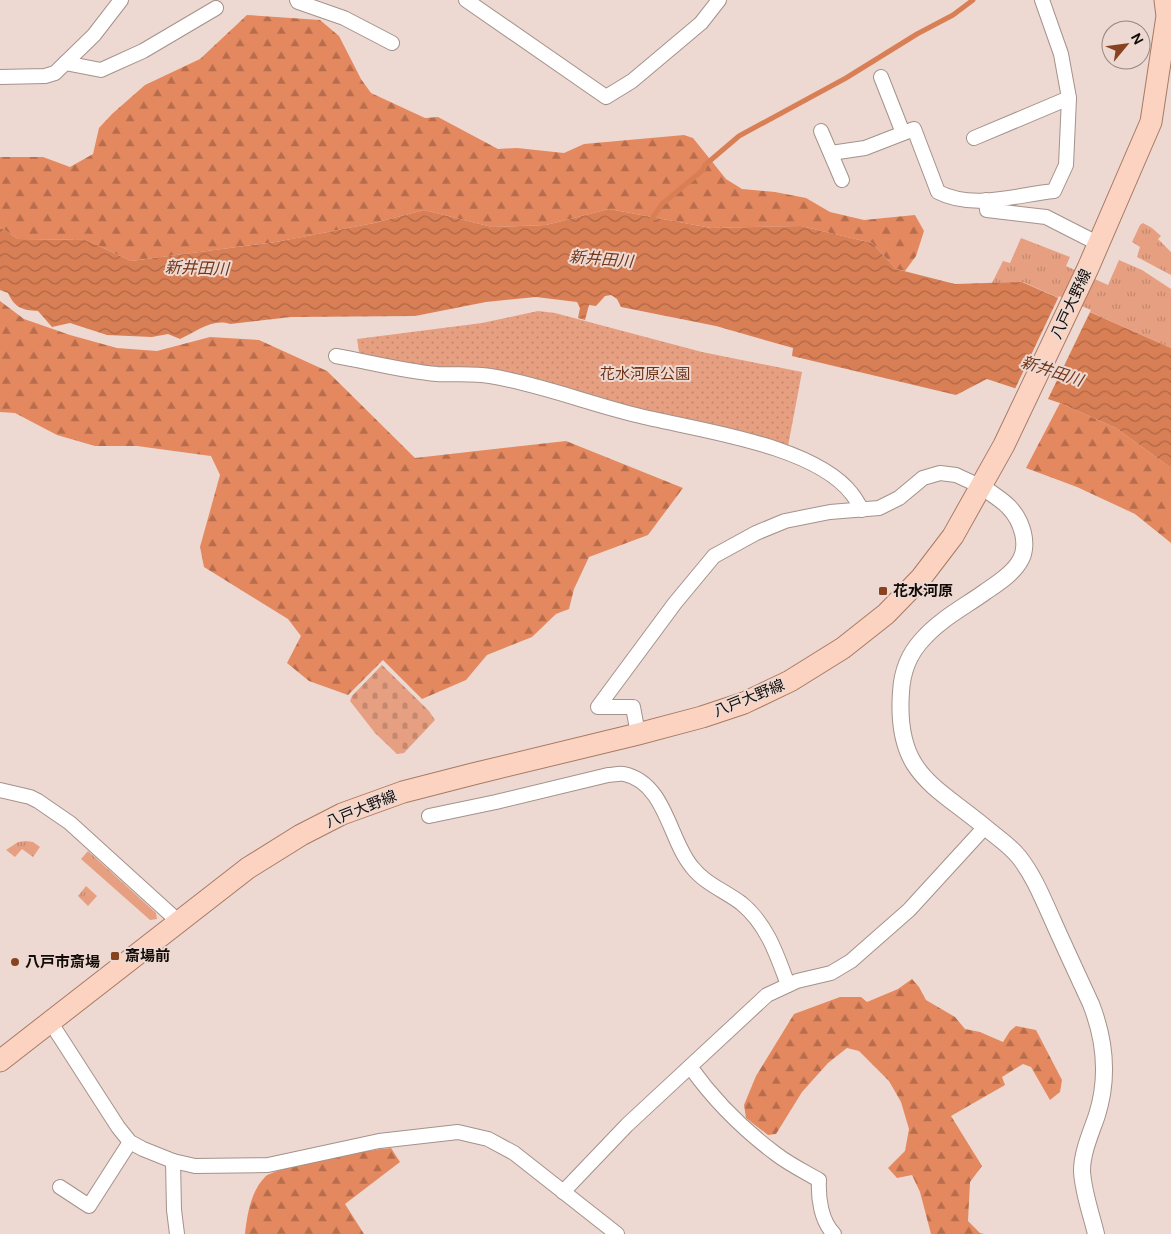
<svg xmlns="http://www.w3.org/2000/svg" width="1171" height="1234" viewBox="0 0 1171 1234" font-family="'DM Sans','Noto Sans JP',sans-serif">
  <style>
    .grass { fill: url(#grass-tufts) }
    .forest { fill: url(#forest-firs) }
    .cemetery { fill: url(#cemetery-stones) }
    .park { fill: url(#park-dots) }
    .water { fill: url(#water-waves) }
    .pier { fill: #edd9d1 }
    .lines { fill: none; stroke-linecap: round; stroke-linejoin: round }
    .stream { stroke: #d97f56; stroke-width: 5 }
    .minor-casing { stroke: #a4928b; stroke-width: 16 }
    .tertiary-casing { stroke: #a4928b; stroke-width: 18 }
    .primary-casing { stroke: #a87a65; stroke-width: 23 }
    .minor { stroke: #fff; stroke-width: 14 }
    .tertiary { stroke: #fff; stroke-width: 16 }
    .primary { stroke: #fcd3c1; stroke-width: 21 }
    .poi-dot { fill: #894220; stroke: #edd9d1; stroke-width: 2 }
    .labels { text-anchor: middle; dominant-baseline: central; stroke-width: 4; stroke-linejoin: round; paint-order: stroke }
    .street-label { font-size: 15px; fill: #110b08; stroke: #edd9d1 }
    .park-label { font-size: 15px; fill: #6e3317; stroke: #edd9d1 }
    .poi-label { font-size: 15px; font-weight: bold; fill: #110b08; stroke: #edd9d1; text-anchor: start }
    .water-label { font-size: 16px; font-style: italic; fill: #72361a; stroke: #edd9d1 }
  </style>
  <defs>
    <pattern id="grass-tufts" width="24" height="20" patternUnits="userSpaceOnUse" patternTransform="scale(1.25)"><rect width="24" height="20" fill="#e69f81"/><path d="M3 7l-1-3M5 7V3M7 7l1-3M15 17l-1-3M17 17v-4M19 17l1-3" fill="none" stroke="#c4886e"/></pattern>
    <pattern id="forest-firs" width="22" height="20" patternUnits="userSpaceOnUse" patternTransform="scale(1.25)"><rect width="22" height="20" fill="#e4885f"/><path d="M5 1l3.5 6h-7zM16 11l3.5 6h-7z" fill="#b76d4c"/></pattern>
    <pattern id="cemetery-stones" width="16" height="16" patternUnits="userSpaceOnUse" patternTransform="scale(1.25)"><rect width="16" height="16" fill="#e69f81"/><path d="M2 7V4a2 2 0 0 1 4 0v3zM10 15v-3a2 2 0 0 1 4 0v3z" fill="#c4886e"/></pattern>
    <pattern id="park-dots" width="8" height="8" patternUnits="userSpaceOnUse" patternTransform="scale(1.25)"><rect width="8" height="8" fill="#e69f81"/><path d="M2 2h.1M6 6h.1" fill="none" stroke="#c4886e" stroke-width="1.8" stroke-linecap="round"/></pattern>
    <pattern id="water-waves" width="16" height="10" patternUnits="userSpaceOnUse" patternTransform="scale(1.25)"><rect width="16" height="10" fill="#d97f56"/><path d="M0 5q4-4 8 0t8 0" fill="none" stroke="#af6645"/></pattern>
  </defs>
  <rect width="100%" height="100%" fill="#edd9d1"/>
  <g class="grass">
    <path d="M1143,223L1152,228L1161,236L1158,239L1171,252V275L1137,257L1140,247L1132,242L1140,225Z"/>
    <path d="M1021,238L1070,257L1066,266L1108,285L1119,260L1142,270L1171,289V348L1023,282L992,283L1003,261L1010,263Z"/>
    <path d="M26,841L33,842L40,847L33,857L22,849L15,857L6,850L18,842Z"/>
    <path d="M88,851L156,913L157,919L150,920L81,859Z"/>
    <path d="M86,886L97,896L88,906L78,896Z"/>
  </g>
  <g class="forest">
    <path d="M247,15L320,20L339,36L361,79L371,93L425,118L438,117L498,149L517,148L564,153L584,144L684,135L693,138L726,179L742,189L775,192L806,198L830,212L864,220L915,215L924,231L916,256L905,271L896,269L872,243L801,226L711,228L609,209L546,225L492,227L424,210L374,223L276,242L131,261L86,240L18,239L0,227V157H43L70,167L93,154L99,128L112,114L145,85L200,59Z"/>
    <path d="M0,301L24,319L70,335L117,348L157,351L210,337L259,340L327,371L415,458L566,441L683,488L648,535L589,557L574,589L569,609L556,614L532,637L487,655L466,680L422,699L383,660L348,695L309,681L287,663L301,636L288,619L204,567L200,547L220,475L211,456L137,446H95L57,435L15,413L0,412Z"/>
    <path d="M1060,403L1116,428L1171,468V543L1135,514L1077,487L1026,468Z"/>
    <path d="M912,979L919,987L926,1000L955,1017L965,1029L980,1032L1003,1042L1010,1031L1016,1026L1036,1030L1062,1080L1060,1092L1050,1100L1031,1067L1023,1064L1002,1077L1005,1085L951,1116L982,1166L970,1182L968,1221L980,1233L984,1234H931L920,1192L912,1175L897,1178L888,1168L905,1151L909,1129L901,1102L889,1081L859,1051L847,1048L828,1063L802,1092L776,1134L768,1135L746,1118L744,1105L756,1076L794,1014L840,997H861L867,1002L898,989Z"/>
    <path d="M391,1148L400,1162L345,1204L364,1234H245C247,1215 251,1191 265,1177C274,1167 373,1149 391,1148Z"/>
  </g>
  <path class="cemetery" d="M382,665L429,711L435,720L404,753L397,754L375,733L350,701L352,696Z"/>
  <path class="park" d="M538,311L555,313L702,352L802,372L788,446L638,410L511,374L479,368H432L360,358L357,339L482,323Z"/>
  <path class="water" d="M609,209L711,228L801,226L872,243L896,269L955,284L1022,282L1171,348V468L1116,428L1060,403L987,379L956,395L792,356L793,348L716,326L621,307L617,299L611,295L605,296L596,306L589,305L585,320L578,318L580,308L577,302L536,297L486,302L415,316L291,317L230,324C212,318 196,332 180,339L168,334L152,337L107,335L70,323L52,327L38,311C22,310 15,308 8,293L0,290V227L18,239L86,240L131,261L276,242L374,223L424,210L492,227L546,225Z"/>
  <path class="pier" d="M1059,296L1091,310L1047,401L1014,391Z"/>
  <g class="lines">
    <path class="stream" d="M649,223L662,204L703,170L705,165L739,136L846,78L917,34L953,15L973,0"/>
    <g class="minor-casing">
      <g id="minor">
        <path d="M297,0L298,2L344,18L392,43"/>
        <path d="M466,0L606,97L632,81L701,23L719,0"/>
        <path d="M65,63L101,70L112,65L143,51L216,8"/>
        <path d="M0,77L45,76L55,73L94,35L121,0"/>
        <path d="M881,77L903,133"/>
        <path d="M821,131L842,180"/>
        <path d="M974,138L1069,98"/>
        <path d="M831,153L865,148L914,129L938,192C973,210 1016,195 1054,191L1066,165L1069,98L1061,54L1042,0"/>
        <path d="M986,200L987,210L1046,217L1099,244"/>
        <path d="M336,356C370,362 403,371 437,374C454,375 472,373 490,376C539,384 587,403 636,415C695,430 814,444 852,494C856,499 859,505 862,510"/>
        <path d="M638,734L633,707H598L675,603L714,556L756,533L785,521L830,512L879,508L899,498L923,478L940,473L956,475L982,487"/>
        <path d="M0,790L30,797L38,801L70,823L179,922"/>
        <path d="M429,816L496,802L608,775C613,775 619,773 624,774C666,783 669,840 692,867C704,883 725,891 741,903C767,924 777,955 788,985"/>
        <path d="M51,1023L118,1127L130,1142L143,1149L173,1161L195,1166L268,1165L379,1141L458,1132L488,1139L514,1153L617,1234"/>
        <path d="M691,1068C714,1100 744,1130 776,1154C789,1164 805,1172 819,1180C818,1198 821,1221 834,1234"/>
        <path d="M173,1161L174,1210L177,1234"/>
        <path d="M60,1187L89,1206L130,1142"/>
        <path d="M563,1192L627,1125L767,995L797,981L831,973L851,961L909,910L985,827"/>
      </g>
    </g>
    <g class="tertiary-casing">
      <path id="tertiary" d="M982,487C1002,500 1017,509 1023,533C1025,541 1025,552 1021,559C1014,573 998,583 985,592C964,607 939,620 922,640C909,654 902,673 901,692C895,776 936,785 991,832C1001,840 1011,847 1019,857C1034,876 1043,899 1053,921C1065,948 1078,976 1091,1004C1105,1040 1109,1077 1097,1115C1091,1133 1082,1152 1082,1171C1083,1192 1091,1213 1096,1234"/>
    </g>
    <g class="primary-casing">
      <path id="primary" d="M0,1061L248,868L301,835L342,814L403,792L473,774L638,734L702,717L744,703L790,681L843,648L886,614L921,578L953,536L1004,445L1088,268L1151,122L1167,16L1165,0"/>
    </g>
    <use href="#minor" class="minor"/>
    <use href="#tertiary" class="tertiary"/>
    <use href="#primary" class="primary"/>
  </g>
  <g class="poi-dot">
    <rect x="878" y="586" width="10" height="10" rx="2.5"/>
    <rect x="110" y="951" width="10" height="10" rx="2.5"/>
    <circle cx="15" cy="962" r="5"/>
  </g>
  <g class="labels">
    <g class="street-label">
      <text transform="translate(1071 304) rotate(-65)">八戸大野線</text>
      <text transform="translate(749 698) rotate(-22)">八戸大野線</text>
      <text transform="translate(361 809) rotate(-22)">八戸大野線</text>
    </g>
    <g class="park-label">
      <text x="645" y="374">花水河原公園</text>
    </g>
    <g class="poi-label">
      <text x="893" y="591">花水河原</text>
      <text x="125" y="956">斎場前</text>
      <text x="25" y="962">八戸市斎場</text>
    </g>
    <g class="water-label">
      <text transform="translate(601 259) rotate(5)">新井田川</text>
      <text transform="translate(197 268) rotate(2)">新井田川</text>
      <text transform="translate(1052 371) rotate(18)">新井田川</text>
    </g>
  </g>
  <g transform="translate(1126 45) rotate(61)"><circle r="24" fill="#edd9d1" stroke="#958781"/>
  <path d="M0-4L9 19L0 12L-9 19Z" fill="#894220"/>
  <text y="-8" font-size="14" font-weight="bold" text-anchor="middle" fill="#110b08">N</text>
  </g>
</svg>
